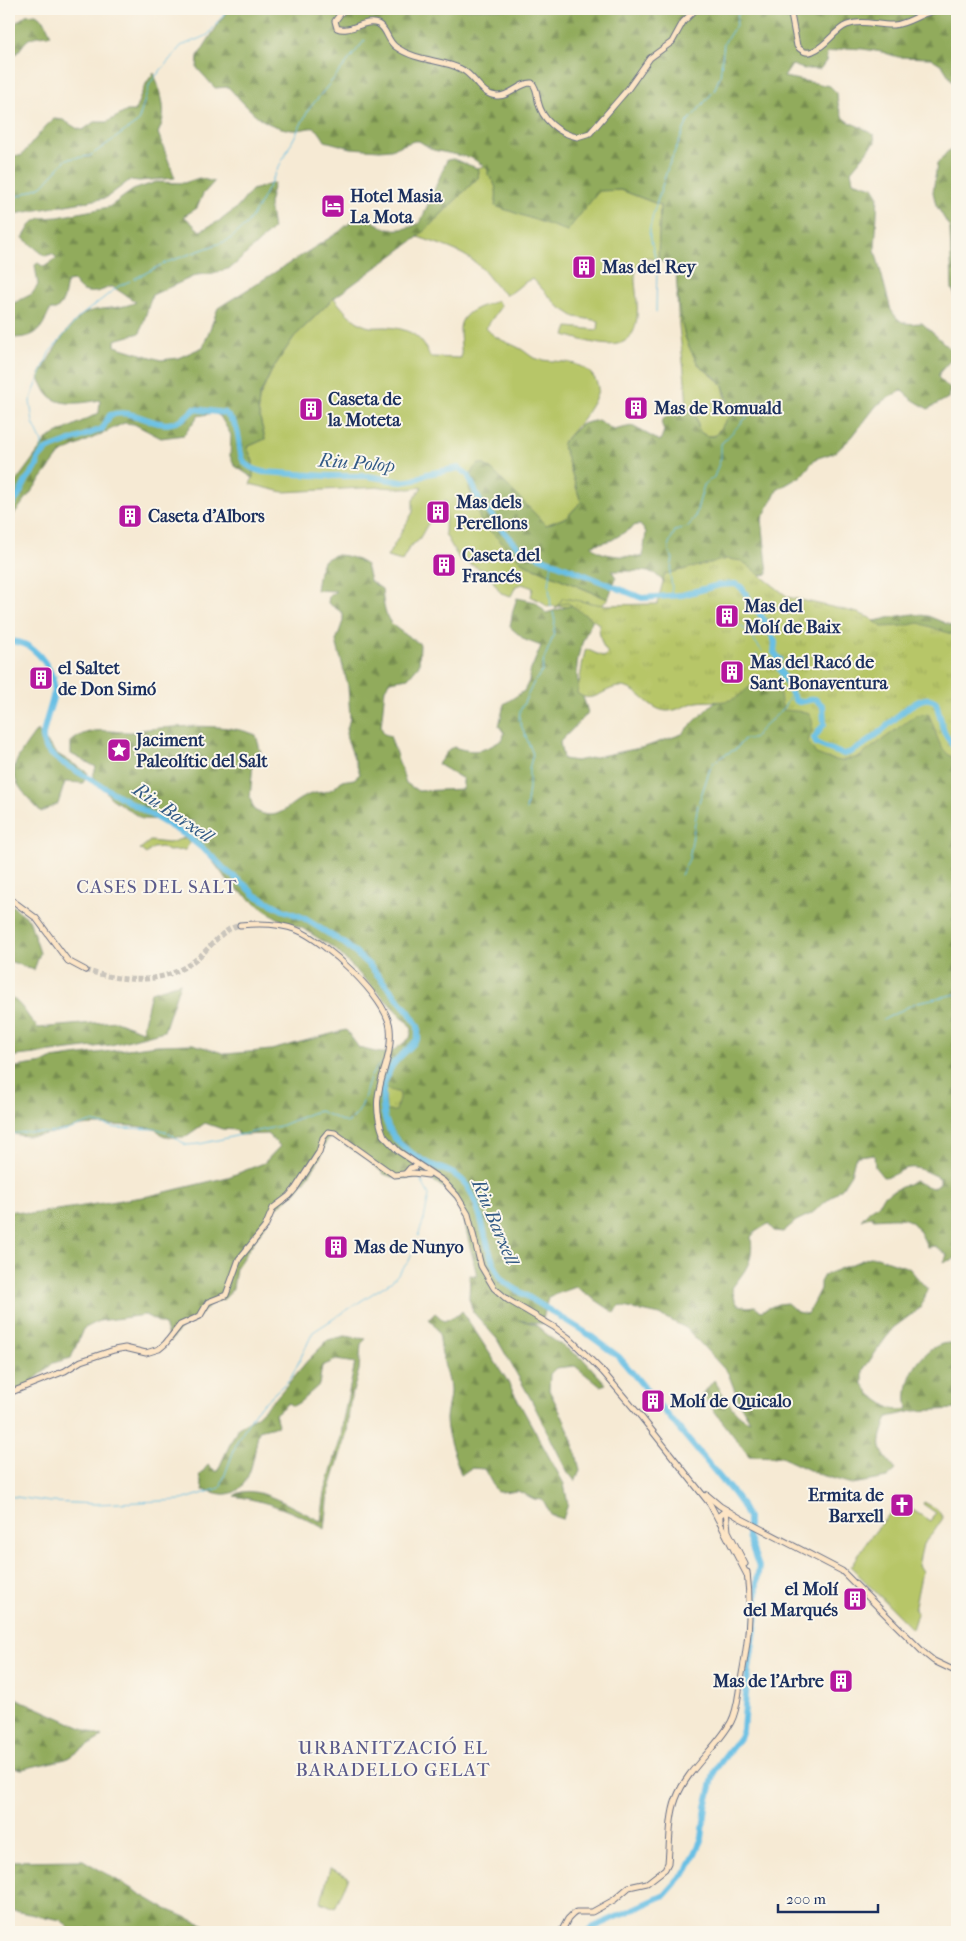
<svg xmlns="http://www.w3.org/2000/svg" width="966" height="1941" viewBox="0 0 966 1941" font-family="'IM FELL French Canon',serif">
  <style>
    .green { fill: #b7c668; stroke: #697a63 }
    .forest { fill: url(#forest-firs); stroke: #566d5d; fill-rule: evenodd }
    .park { fill: url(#park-tufts); stroke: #697a63 }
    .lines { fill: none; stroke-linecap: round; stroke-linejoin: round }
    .stream { stroke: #67bfe4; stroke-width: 1 }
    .river { stroke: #67bfe4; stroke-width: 6 }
    .secondary-tunnel { stroke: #cac5bc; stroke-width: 5; stroke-dasharray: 5 2.5; stroke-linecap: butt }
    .secondary-casing { stroke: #687087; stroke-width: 7 }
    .secondary { stroke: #fde5c5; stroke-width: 5 }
    .labels { text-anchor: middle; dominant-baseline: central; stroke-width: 4; stroke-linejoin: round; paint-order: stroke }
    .poi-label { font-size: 18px; font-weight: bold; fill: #1b2f5e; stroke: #fbf7ec; text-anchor: start }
    .water-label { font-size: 19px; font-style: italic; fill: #325a86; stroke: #fbf7ec }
    .neighbourhood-label { font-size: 19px; letter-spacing: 1px; fill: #5b5b8b; stroke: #fbf7ec }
  </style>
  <defs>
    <pattern id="forest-firs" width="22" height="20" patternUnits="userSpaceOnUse" patternTransform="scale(1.25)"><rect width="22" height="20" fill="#91ab5c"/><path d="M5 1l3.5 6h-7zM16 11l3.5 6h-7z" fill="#768c4f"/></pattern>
    <pattern id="park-tufts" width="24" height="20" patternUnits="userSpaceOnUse" patternTransform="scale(1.25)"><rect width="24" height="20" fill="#b7c668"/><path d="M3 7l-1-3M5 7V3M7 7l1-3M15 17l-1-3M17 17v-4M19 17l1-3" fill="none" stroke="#9daa5d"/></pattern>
  </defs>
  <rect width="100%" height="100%" fill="#fbf7ec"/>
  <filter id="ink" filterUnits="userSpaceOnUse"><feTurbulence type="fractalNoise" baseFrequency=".02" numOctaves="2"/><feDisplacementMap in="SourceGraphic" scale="10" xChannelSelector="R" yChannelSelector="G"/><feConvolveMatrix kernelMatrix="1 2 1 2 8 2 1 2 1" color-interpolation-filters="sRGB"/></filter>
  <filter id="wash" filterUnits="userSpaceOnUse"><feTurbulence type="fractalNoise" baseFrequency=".0096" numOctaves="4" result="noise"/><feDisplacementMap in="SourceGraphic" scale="20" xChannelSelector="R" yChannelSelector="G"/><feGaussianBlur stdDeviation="1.12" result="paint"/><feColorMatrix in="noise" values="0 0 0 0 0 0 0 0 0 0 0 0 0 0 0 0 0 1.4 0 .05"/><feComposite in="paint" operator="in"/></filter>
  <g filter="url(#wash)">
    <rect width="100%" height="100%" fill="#f6ead4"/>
    <g class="green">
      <path d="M484,166L488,169C490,179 496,182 497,194L621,190L660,205L658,260L642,257C631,276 636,282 637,302C641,358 604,347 565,335L568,327L598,330L599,321L575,317L558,306L533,279C522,281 516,292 506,295C494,287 487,272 476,263C460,250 438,244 418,237L478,178L479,170L477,168Z"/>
      <path d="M677,295L685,337L698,364L723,385L726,400L732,406L730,415L715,436H706L699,431L696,416L687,412C686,373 678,334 677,295Z"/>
      <path d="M334,298C343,309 352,321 366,326C372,328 378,327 385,327C408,328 422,335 430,357L461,358C462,349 460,340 460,331C459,311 483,306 497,301L501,306L486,328C497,341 507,341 521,349C526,352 530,356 534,358C548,363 565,359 580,366C588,369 598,379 598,389C597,403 573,432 562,443L581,502L567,517L544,526L481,522L523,563L608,599L598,609L551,606L547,607L541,601L531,597L533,588L522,584L516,586L511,596L501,593L487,572L459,559L445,534L446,501L430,503L429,522L418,541L410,546L402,561L387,557L413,512V500L422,487L410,489L381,487L283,492L250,484L253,478L247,447L265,439L258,410L259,399L272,370L294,337Z"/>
      <path d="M184,838L190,843L185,850L168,851L161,847L153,848L146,854L140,849L150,841L169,843Z"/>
      <path d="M924,1502L937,1509L943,1518L933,1533L923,1544L918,1566L922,1571L914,1610L917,1614L912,1629L851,1567L869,1539L896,1506L905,1510L908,1507L930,1521L936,1513L923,1504Z"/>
      <path d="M330,1868L349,1877L335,1908L321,1902Z"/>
    </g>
    <g class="forest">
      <path d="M228,9H957V89L942,65L931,58L898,57L882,52L863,49L846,48L827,53L826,61L820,69H804L792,65L784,77L830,86L837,93C839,128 852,119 874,135L875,142L851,171L853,181L873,187L878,195L875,250L891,310C901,325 905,324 922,323L956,354L940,372L938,377L950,389L948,398L928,409L910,398L901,390L877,405L852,437L836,452L815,459L801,476L777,490L762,519L768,574L670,587L654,573L642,571H612L616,578L608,599L523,563L481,522L469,488L473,469L478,464H483L492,470L546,525L567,517L581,502L562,443L581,424L598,420L613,430L632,426L660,441L664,431L661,422L669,413L687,412L696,416L699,431L706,436H715L730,415L732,406C726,400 727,394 723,386C718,376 704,372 698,363C679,336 677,298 676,267L658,260L660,205L621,190L599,191L567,231L495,206C497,193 498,185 488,175V169L472,158L433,150L419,141H414L391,149L380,150L351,148L325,141C314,123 315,128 297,130C289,131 273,126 266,122C255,117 238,97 228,87L215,88L197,68L198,56ZM636,525H640L646,532L643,557C630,556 597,558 592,545L612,540Z"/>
      <path d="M36,14L44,20L51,35C18,36 30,44 9,60V28L26,15Z"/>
      <path d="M154,73C161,95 169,111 158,133L175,178L139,181L130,180L106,198L9,215V155L21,156L46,126L54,119L63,120L78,129L83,130L94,122H107L127,111H135C140,98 144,83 154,73Z"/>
      <path d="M957,144V300L952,289L950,228L936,205L933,192L937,164L947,152Z"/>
      <path d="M453,159L477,168L479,170L478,178L418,237L334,298L294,337L272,370L259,397L258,410L265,439L247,447L253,461V478L235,466L230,456L231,435L220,416L213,413L198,416L184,435L161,438L134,424L124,423L60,454L9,521V491L48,438L99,413L100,400C84,403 56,408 46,392C43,387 42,382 38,378C48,361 71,315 91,311C106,307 123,309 136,302L113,287H109C101,292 86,296 78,287C76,285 75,283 73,281L67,282C65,292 65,303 56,310H50C40,334 34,338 9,338V301L14,303L32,294L38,285L35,265L38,263L44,267L57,258L52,254L45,256L23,238L32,223L41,218L58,217L109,207L133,190L156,182L184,183L199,178L214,182L203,194L197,208L184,216L200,231L221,220L238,207L252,190L274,183L269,204L273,229L231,268L214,273L197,275L152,295L140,333L115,340V346L161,360L178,358L203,347L218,308L339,232C345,227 353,218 363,218C369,218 376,223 381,226C394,232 408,229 420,223L447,160Z"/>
      <path d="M334,555C347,555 355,558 366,565L370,581L382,589C385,627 391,624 420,644L419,665L408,678L390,681L385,688L381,727L384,734L390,736L406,783L418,791L463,789V779L438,764L449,749L454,747C475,754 485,751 503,739L504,733L499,726L504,704L524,691L529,681L530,672L541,646L525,640L510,627L513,610L517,598L536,602L546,613L587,601L598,609C588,629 575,652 577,675C578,687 585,700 588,713L560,742L563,759L576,761L645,747L682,734L712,704L724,699L837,630L892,617L913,614L928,616L957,628V1258L944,1262L947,1255L935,1246L927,1247C914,1214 905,1217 874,1219L870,1216L861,1220L870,1210L878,1205L883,1196L914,1181L932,1188L940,1183V1178C932,1175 918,1166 909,1168C900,1169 894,1177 883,1177L875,1167L874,1154L858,1156L855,1158L851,1174L842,1188L811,1214L796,1221L783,1232L774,1231L768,1224L755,1232L751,1237C754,1262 746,1269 732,1288L735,1300L738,1305L748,1307L755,1306L761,1311L778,1304L787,1303L797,1312L807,1314L820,1289V1282L824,1275L870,1257H877L909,1268L928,1290L920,1308L893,1328L863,1370V1384L871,1395L890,1408L899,1410L908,1409C907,1404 906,1398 907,1393C907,1374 923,1350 942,1344C946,1343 952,1343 957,1342V1409L914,1411L888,1417C878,1446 876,1447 896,1470L887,1478L852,1484L818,1474L781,1457L749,1456L702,1395L714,1380C723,1393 734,1417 750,1421L740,1404L728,1373L686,1328L660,1315L619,1306L615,1313L576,1287L548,1297L542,1324L519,1320L535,1324L552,1339L583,1359L606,1384L600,1386L575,1366L556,1368L550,1374L549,1390L566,1424L576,1452L580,1471L575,1481L567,1471L532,1401L497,1339L473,1312L469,1298L470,1275L477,1276L461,1208L450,1193L434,1181L425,1177L398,1179L384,1174L363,1156L331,1135C325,1141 324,1148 321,1156C312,1173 294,1197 278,1206L236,1268L233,1288L228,1295L224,1299L211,1303L194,1322L182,1326L170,1342L164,1325L145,1315L99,1321L83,1329L71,1358L53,1363L25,1388L9,1391V1210L31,1214L149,1196L228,1177L264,1163L280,1146L267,1134L239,1135L236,1130L222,1129L205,1123L185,1137H165C162,1135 159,1131 156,1130C148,1125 92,1124 82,1126C60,1130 31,1142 9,1132V1068L43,1063L51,1059L157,1045L193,1044L226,1054L271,1050L346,1030L359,1048C388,1055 386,1057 410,1038L412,1029L407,1022L334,948L302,928L284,922L266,911L230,884L206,852L195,840L194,821L142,819L111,798L93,776L96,767L71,754V742C91,724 110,733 133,732C139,731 143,729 149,729C179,726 228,723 256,735L261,753L253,763L250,798L254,810C280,824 285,805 306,796C321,789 327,797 341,781L354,779L360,774L347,739L346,733L350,718L348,686L336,641L343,621V613L328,603L329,596L336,591L316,590L319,571L323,561Z"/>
      <path d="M37,730L56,753L88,773L83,783L65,782L58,804L41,812C5,774 7,771 37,730Z"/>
      <path d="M9,903L29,919L40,953L34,970L9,961Z"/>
      <path d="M180,983L164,1031L111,1045L9,1057V996C24,1005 26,1016 38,1028L116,1021L142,1031L151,992Z"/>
      <path d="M462,1311L505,1377L564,1484L568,1504L563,1519L551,1515L543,1500L534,1499L518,1491L497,1492L484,1469L471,1468L461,1475C456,1457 446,1437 446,1419C446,1410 450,1401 450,1392C450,1379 445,1370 443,1358C438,1341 444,1334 429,1319L435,1313L444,1321L458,1315Z"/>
      <path d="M345,1336L366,1339L361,1344L359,1370L350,1402L347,1432L329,1492L325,1529C296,1512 267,1501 234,1496C252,1479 303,1514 321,1521L325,1492L341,1437L343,1420L355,1363L336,1360L322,1366L319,1385L300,1402L293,1406L288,1403L275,1414L278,1425L259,1430C254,1448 253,1492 227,1494C220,1495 211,1491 203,1490L199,1476L208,1465L217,1472L238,1427L257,1416L276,1398L308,1360L328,1340Z"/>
      <path d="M9,1695L102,1737L66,1759L22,1769L9,1767Z"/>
      <path d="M83,1860L164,1908L217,1930L218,1932H73L61,1920L9,1910V1861Z"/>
    </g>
    <g class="park">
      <path d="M727,559L742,561L788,597L858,613L870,618L882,627L903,626L919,623L957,636V760C935,749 938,732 928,713L916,715L859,757L841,761L827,758L816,754L808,742C811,730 817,723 807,712L783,710C777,691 786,692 764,681C747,684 747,692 735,698C724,704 708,700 697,702C687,704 678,711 667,711C648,710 639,687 620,687C605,687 592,706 577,693C579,685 584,652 586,649L604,657L608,653C601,646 599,634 599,624L568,603L561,604L555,609L563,598L603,605L657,604L665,574Z"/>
      <path d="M385,1089L400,1093L396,1111H386Z"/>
    </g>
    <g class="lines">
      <g class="stream">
        <path d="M9,200L42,186L67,159L90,156L138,122L150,83L181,46L208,35L228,9"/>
        <path d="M134,279L165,263L229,240L246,225L258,207L309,109L365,40"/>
        <path d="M656,312L657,265L649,232L653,215L668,167L687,123L714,91L720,76L724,43L736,25L739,9"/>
        <path d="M42,455V442L33,423L30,401L49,353L79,317L119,286L130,281"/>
        <path d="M670,596L672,588L670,574L673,558C664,547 670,542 675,531L688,527L695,517L704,485L714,477L721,458V444L748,416"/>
        <path d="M551,607L549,586L552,562"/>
        <path d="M729,618L747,631L762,651"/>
        <path d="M757,654V662L765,666"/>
        <path d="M44,683L57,676"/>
        <path d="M526,810L529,788V769L533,754L519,720L520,711L534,682L542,672L544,659L553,637L555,621L553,612"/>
        <path d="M681,875L689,859L698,805L710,769L714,762L724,755L736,749L744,739H753C761,728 770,721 780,712C785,708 787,700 791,695"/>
        <path d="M883,1020L917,1002L957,994"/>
        <path d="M389,1061H396"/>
        <path d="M9,1134L26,1132L48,1133L68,1130L91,1122L117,1128L158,1129L169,1133L186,1145L200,1144L280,1126L311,1113L320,1111L346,1123C372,1109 360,1078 382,1063"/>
        <path d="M423,1166L424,1160"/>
        <path d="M422,1172V1171"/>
        <path d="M418,1236L424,1220L429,1195L420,1178V1175"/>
        <path d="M9,1496L51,1502L96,1504L182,1500L220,1488L238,1439L256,1410L291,1378L313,1332L392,1281L409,1261L417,1240"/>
      </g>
      <g class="river">
        <path d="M9,508L18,497L27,479L37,466L38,459L46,450L102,429L110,415C143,405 162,444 194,409L225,413C228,417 233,421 235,425C245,447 231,464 263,472L328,476H368L402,482L414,480L427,474L459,468L468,475L482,506L493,516L497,524L520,549L642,598L682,595L719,585L735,584L741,587L764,620L775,642L774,653L780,659L777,661L778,666L795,700L799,702L815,699L823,706L824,724L814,738L816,743C819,745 841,754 844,754C862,752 895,717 910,706C919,701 927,695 936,702L944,732L957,752"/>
        <path d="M9,641C23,642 29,645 39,655C67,688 49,699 43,735C42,749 51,754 61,762L187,836L214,858L225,870L246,886L255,895L283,910L302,917L345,944L370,966L409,1012L418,1026V1038C410,1049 399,1056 392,1066C377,1090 380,1124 400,1144C409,1152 421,1160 432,1165C447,1171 460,1174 469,1189C486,1218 484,1255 504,1282L588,1334L619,1357L733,1493L741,1504L748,1518V1536L759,1567L757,1581V1616L747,1682L743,1730L740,1737L715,1770L706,1807L702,1838L688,1869L665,1895L592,1928L586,1932"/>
      </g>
    </g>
  </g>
  <g filter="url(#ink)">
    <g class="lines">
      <path class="secondary-tunnel" d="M85,970C125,983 167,986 201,955C214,943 223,929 240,925"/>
      <g class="secondary-casing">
        <g id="secondary">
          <path d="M344,9L335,21L337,28C350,34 364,18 378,24C387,28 387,41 396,47C417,62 441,59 461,69C475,75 480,95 497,96C510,97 520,82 532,83C537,88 537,95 538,101C542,120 558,133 577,137L590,133L597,125L628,89L650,58L672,42L683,22L696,9"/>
          <path d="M790,9L797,46C801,51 807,54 813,51C827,46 834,30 847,25C863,19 878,26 894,25C906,24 915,17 927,13C937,9 947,9 957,10"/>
          <path d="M9,898L36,918L68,961L85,970"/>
          <path d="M240,925C259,923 279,923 297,930C325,941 387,998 390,1028C394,1069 365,1089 384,1136"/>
          <path d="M383,1135L398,1151L443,1181L457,1196L468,1214L481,1266L494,1288L508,1300L554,1327L569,1338L603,1372L642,1418L710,1504L747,1575"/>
          <path d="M405,1174L410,1168L415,1167"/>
          <path d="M9,1393L65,1371L81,1361L114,1350L125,1348L146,1353L159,1349L165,1344L180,1325L200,1316L208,1302L226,1295L239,1259L265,1227L273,1208L289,1196L295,1189L319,1152L323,1138L328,1132L335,1133L394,1175L413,1173L428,1175"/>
          <path d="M707,1495L720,1506L740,1518L842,1571L924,1653L934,1661L957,1672"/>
          <path d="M720,1523V1515L726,1510L728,1531L745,1564"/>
          <path d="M561,1932L568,1919L573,1914L576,1912H592L614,1900L629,1887L647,1883L665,1869L668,1863C670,1842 669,1818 676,1799C687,1769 716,1749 731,1722C737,1711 738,1697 740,1685C748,1643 752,1614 747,1572"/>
        </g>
      </g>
      <use href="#secondary" class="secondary"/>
    </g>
  </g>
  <defs>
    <g id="hotel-square" transform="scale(1.25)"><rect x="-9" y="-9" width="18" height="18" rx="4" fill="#b5179e" stroke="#fbf7ec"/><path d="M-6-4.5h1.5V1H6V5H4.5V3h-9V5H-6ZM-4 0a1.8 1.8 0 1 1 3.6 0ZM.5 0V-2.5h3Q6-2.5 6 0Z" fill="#fff"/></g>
    <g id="building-square" transform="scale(1.25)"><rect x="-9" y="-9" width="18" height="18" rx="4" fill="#b5179e" stroke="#fbf7ec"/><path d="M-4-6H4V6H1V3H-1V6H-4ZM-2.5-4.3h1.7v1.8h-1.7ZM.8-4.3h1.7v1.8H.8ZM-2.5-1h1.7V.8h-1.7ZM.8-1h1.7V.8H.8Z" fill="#fff"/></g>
    <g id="sight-square" transform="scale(1.25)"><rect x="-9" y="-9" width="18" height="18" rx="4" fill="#b5179e" stroke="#fbf7ec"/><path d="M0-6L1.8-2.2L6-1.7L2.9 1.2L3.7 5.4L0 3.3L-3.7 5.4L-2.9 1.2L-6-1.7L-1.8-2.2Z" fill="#fff"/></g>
    <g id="church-square" transform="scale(1.25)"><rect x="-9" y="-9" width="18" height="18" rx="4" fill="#b5179e" stroke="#fbf7ec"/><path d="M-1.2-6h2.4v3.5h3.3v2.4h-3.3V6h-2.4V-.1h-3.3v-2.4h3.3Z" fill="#fff"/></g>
  </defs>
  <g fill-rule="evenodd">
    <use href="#hotel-square" x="333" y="206"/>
    <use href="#building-square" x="584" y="267"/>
    <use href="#building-square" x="636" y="408"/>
    <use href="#building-square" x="311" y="409"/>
    <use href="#building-square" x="438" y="512"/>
    <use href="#building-square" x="130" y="516"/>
    <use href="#building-square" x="444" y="565"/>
    <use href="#building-square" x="727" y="616"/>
    <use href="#building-square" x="732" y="672"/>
    <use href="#building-square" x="41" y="678"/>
    <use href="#sight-square" x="119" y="750"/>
    <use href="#building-square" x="336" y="1247"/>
    <use href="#building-square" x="653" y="1401"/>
    <use href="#church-square" x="902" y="1505"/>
    <use href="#building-square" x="855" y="1599"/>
    <use href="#building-square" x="841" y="1681"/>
  </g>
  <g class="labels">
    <g class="poi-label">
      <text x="350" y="196">Hotel Masia<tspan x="350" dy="21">La Mota</tspan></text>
      <text x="602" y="267">Mas del Rey</text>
      <text x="328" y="399">Caseta de<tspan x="328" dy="21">la Moteta</tspan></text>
      <text x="654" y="408">Mas de Romuald</text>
      <text x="456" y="502">Mas dels<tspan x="456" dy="21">Perellons</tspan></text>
      <text x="148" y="516">Caseta d'Albors</text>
      <text x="462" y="555">Caseta del<tspan x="462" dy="21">Francés</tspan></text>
      <text x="744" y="606">Mas del<tspan x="744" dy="21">Molí de Baix</tspan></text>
      <text x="750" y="662">Mas del Racó de<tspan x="750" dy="21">Sant Bonaventura</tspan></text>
      <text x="58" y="668">el Saltet<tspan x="58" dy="21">de Don Simó</tspan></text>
      <text x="136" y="740">Jaciment<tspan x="136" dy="21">Paleolític del Salt</tspan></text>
      <text x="354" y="1247">Mas de Nunyo</text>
      <text x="670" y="1401">Molí de Quicalo</text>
      <text x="884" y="1495" text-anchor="end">Ermita de<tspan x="884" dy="21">Barxell</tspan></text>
      <text x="838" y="1589" text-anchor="end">el Molí<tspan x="838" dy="21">del Marqués</tspan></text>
      <text x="824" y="1681" text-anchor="end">Mas de l'Arbre</text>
    </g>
    <g class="water-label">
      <text transform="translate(357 463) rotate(4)">Riu Polop</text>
      <text transform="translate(173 813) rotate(34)">Riu Barxell</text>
      <text transform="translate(495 1222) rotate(67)">Riu Barxell</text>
    </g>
    <g class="neighbourhood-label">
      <text x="157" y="887">CASES DEL SALT</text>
      <text x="393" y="1748">URBANITZACIÓ EL<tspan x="393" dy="22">BARADELLO GELAT</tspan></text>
    </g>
  </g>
  <rect width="966" height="1941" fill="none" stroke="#fbf7ec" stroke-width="30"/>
  <path d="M778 1904v8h100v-8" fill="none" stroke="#1b2f5e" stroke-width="2.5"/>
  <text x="786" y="1904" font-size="15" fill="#1b2f5e" stroke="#fbf7ec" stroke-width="4" paint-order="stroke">200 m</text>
</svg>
